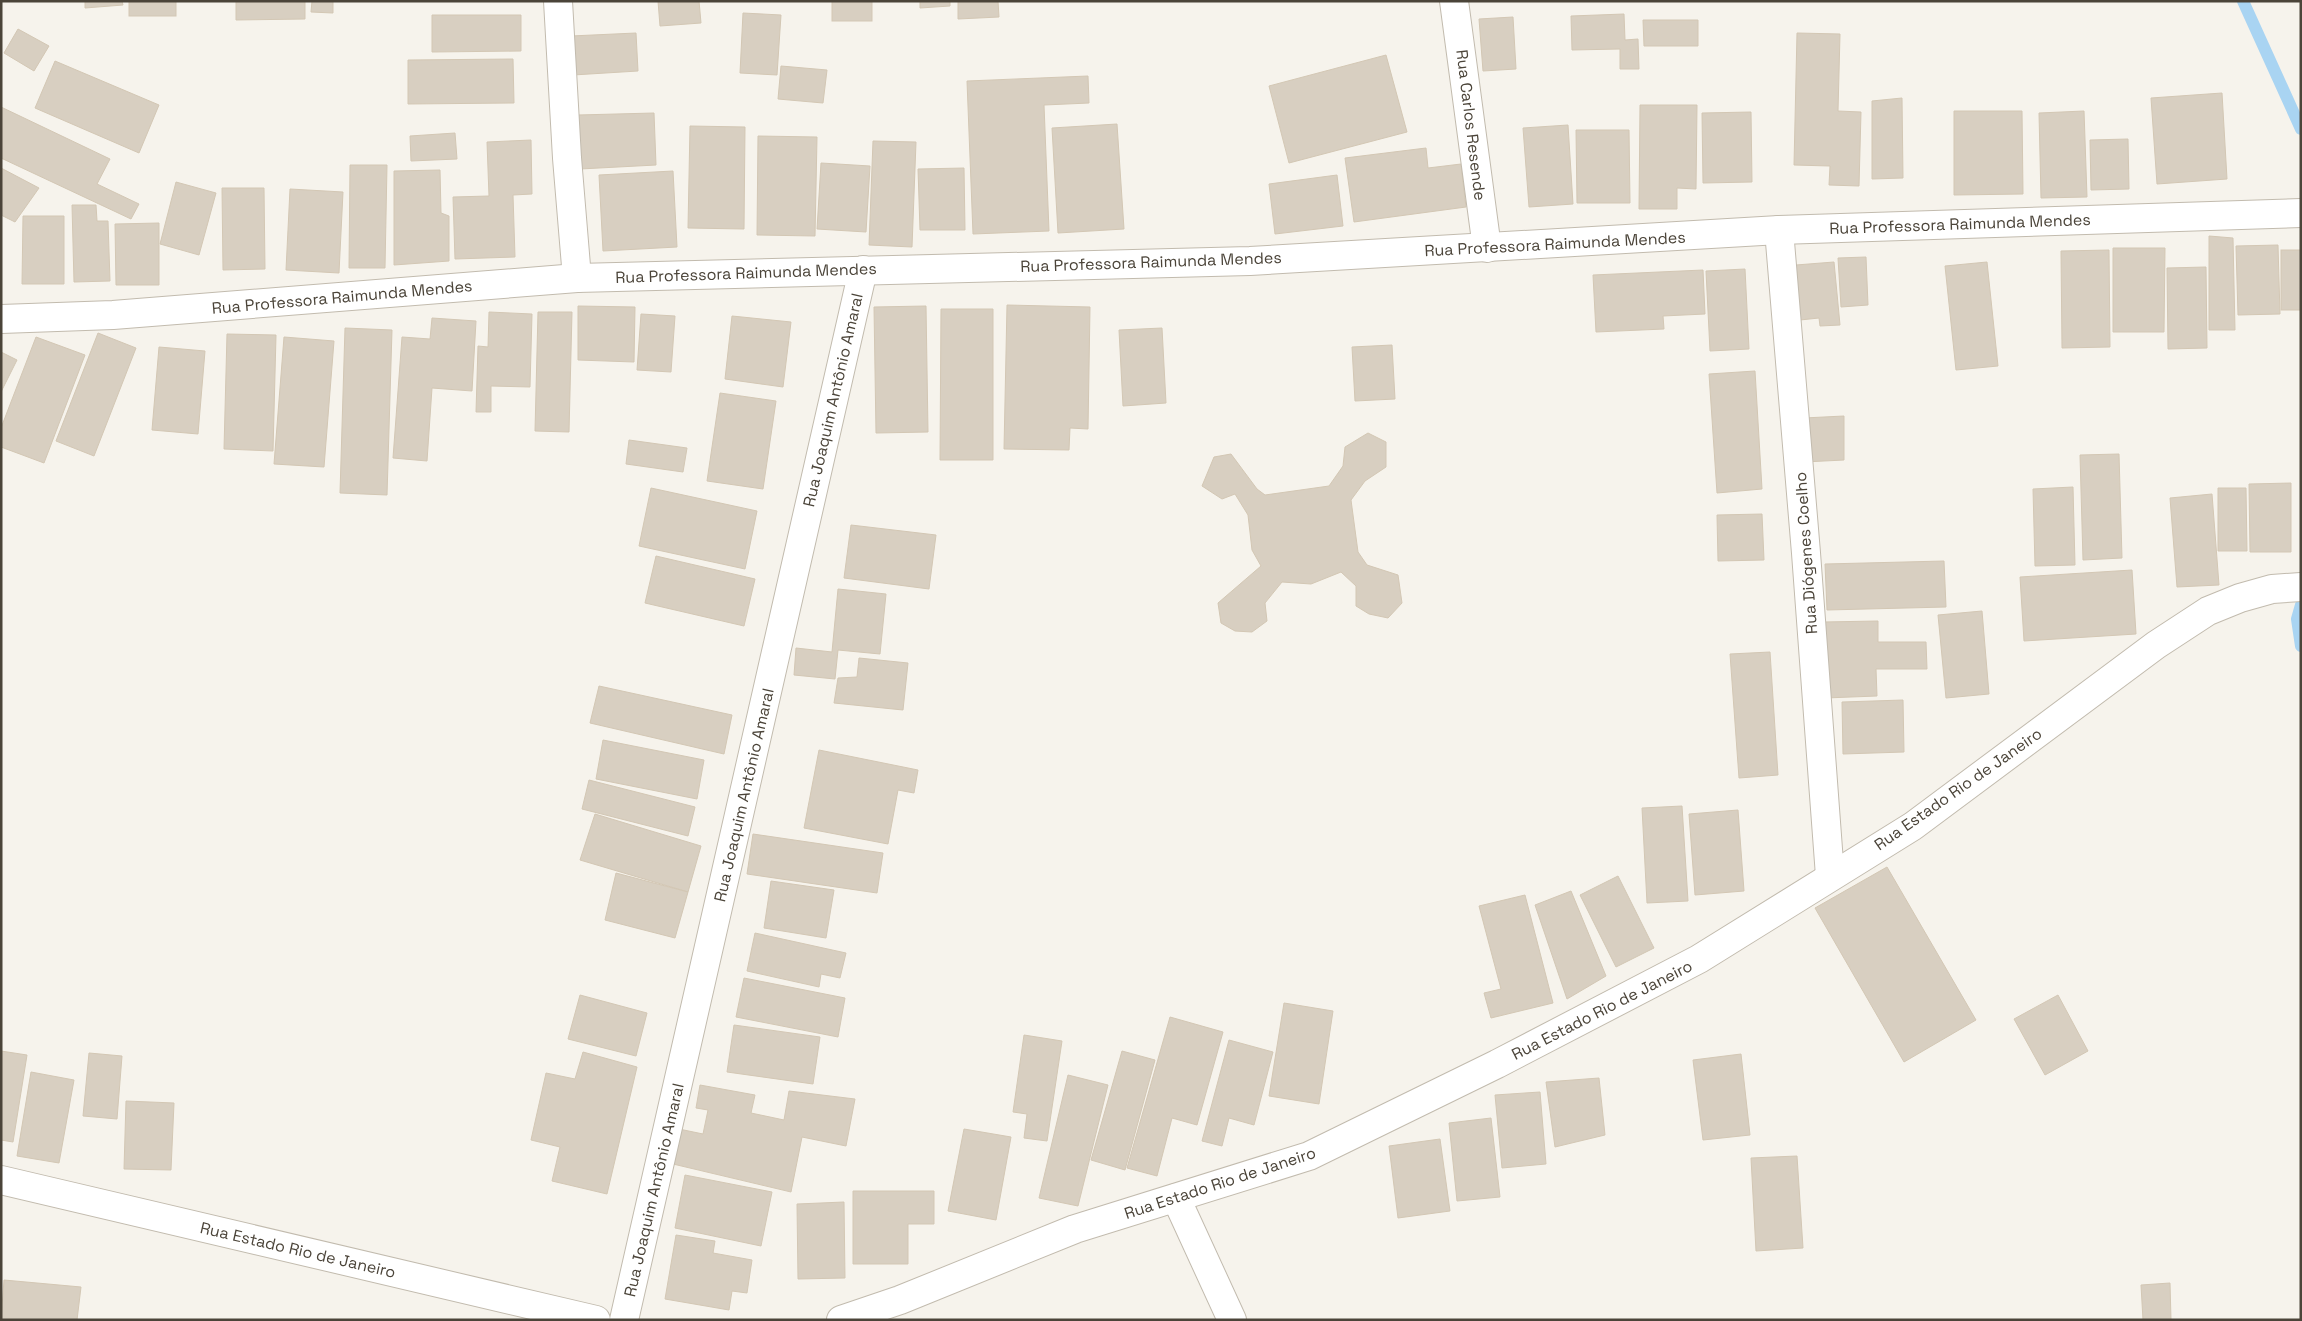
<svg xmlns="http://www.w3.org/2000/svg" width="2302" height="1321" viewBox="0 0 2302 1321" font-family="'Space Grotesk',sans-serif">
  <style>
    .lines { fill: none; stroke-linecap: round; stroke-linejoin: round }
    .stream { stroke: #a9d4f2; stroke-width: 12 }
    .building { fill: #d8cfc1; stroke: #d3c7b4 }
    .street-casing { stroke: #c2bbae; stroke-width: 30 }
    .street { stroke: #fff; stroke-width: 28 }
    .labels { text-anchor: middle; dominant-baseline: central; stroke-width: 4; stroke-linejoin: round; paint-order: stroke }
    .street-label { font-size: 16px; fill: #4b4439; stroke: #fff }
  </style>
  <rect width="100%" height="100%" fill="#f6f3ec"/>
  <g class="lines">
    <g class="stream">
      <path d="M2243,1L2301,129"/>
      <path d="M2301,605L2297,619L2301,646"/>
    </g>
  </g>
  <g class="building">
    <path d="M85,1H122L123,5L85,8Z"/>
    <rect x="129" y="1" width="47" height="15"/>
    <path d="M236,1H305V19L236,20Z"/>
    <path d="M312,1H333V13L311,12Z"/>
    <path d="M658,1H699L701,23L660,26Z"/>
    <rect x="832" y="1" width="40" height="20"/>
    <path d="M920,1H950V6L920,8Z"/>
    <path d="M958,1H998L999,17L958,19Z"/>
    <path d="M743,13L781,15L777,75L740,73Z"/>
    <path d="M1624,14L1625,40L1638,39L1639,69H1620V49L1572,50L1571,16Z"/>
    <path d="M432,15H521V51L432,52Z"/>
    <path d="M1513,17L1516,69L1483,71L1479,19Z"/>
    <path d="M1643,20H1698V46H1644Z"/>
    <path d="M18,29L49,46L34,71L4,53Z"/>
    <path d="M636,33L638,71L573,75L571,36Z"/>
    <path d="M1797,33L1840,34L1838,111L1861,112L1859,186L1829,185L1830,166L1794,165Z"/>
    <path d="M1386,55L1407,132L1289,163L1269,86Z"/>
    <path d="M513,59L514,103L408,104V60Z"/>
    <path d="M55,61L159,105L139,153L35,108Z"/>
    <path d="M781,66L827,70L823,103L778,99Z"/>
    <path d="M1088,76L1089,103L1044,105L1049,231L973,234L967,81Z"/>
    <path d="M2222,93L2227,179L2157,184L2151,98Z"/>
    <path d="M1902,98L1903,178L1872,179V101Z"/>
    <path d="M1640,105H1697L1696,189L1677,188V209H1639Z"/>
    <path d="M1,107L110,159L97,184L139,204L131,219L1,158Z"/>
    <path d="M1954,111H2022L2023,194L1954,195Z"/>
    <path d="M2084,111L2087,197L2041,198L2039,113Z"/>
    <path d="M1751,112L1752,182L1703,183L1702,113Z"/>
    <path d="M654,113L656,165L580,169L578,115Z"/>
    <path d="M1117,124L1124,229L1058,233L1052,128Z"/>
    <path d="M1568,125L1573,204L1529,207L1523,128Z"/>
    <path d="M690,126L745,127L744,229L688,228Z"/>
    <path d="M1576,130H1629L1630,203H1577Z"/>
    <path d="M455,133L457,159L411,161L410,136Z"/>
    <path d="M758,136L817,137L815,236L757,235Z"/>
    <path d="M2128,139L2129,189L2091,190L2090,140Z"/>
    <path d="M531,140L532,194L513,195L515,257L455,259L453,197L489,196L487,142Z"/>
    <path d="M873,141L916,142L912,247L869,245Z"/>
    <path d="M1426,148L1428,168L1461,164L1466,207L1354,222L1345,158Z"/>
    <path d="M821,163L870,166L866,232L817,229Z"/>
    <path d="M350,165H387L385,268H349Z"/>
    <path d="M1,168L39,188L15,222L1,215Z"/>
    <path d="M964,168L965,230H920L918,169Z"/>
    <path d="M440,170L441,213L449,216V261L394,265V171Z"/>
    <path d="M673,171L677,247L603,251L599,175Z"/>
    <path d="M1337,175L1343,226L1275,234L1269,184Z"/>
    <path d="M176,182L216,193L199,255L160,244Z"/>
    <path d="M222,188H264L265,269L223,270Z"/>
    <path d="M290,189L343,192L339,273L286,270Z"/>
    <path d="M72,205H96L97,221H108L110,281L74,282Z"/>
    <path d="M23,216H64V284H22Z"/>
    <path d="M159,223V285H116L115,224Z"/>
    <path d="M2209,236L2233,238L2235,330H2209Z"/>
    <path d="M2278,245L2280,314L2238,315L2236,246Z"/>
    <path d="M2113,248H2165L2164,332H2113Z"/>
    <path d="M2109,250L2110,347L2062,348L2061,251Z"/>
    <rect x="2281" y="250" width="20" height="60"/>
    <path d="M1866,257L1868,305L1841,307L1838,258Z"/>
    <path d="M1834,262L1840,325L1820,326L1819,318L1800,320L1796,265Z"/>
    <path d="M1987,262L1998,366L1956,370L1945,266Z"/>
    <path d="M2206,267L2207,348L2168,349L2167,268Z"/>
    <path d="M1745,269L1749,349L1710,351L1706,271Z"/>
    <path d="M1703,270L1705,314L1663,316L1664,329L1596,332L1593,275Z"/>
    <path d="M1007,305L1090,307L1088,429L1070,428L1069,450L1004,449Z"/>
    <path d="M578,306L635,307L634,362L578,360Z"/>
    <path d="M926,306L928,432L876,433L874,307Z"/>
    <path d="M941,309H993V460H940Z"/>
    <path d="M489,312L532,314L530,387L491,386V412H476L478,346L488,347Z"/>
    <path d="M538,312H572L569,432L535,431Z"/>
    <path d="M641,314L675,316L671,372L637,370Z"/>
    <path d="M732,316L791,322L783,387L725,379Z"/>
    <path d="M432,318L476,321L472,391L432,388L427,461L393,458L402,337L430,339Z"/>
    <path d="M345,328L392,330L387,495L340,493Z"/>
    <path d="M1162,328L1166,403L1123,406L1119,330Z"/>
    <path d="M98,333L136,348L94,456L56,441Z"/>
    <path d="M227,334L276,335L273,451L224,449Z"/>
    <path d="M36,337L85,355L44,463L1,447V428Z"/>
    <path d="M284,337L334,341L324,467L274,464Z"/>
    <path d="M1392,345L1395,399L1355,401L1352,347Z"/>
    <path d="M159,347L205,351L198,434L152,430Z"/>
    <path d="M1,352L17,360L1,392Z"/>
    <path d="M1755,371L1762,489L1717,493L1709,374Z"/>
    <path d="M720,393L776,401L763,489L707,481Z"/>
    <path d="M1844,416V460L1804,462V418Z"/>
    <path d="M1368,433L1386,442V467L1365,481L1351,500L1358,552L1367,565L1398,575L1402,603L1388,618L1369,614L1356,606V586L1341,572L1311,584L1282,582L1265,603L1267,621L1252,632L1235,631L1221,623L1218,603L1261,566L1252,550L1248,515L1235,494L1222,499L1202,486L1214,457L1231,454L1257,489L1265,495L1329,486L1343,466L1345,447Z"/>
    <path d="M629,440L687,448L683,472L626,464Z"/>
    <path d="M2119,454L2122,558L2083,560L2080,455Z"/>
    <path d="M2291,483V552H2250L2249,484Z"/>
    <path d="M2073,487L2075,565L2035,566L2033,489Z"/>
    <path d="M651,488L757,511L745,569L639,546Z"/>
    <path d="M2218,488H2246L2247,551H2218Z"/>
    <path d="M2212,494L2219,585L2177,587L2170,498Z"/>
    <path d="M1762,514L1764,560L1718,561L1717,515Z"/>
    <path d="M851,525L936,535L929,589L844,578Z"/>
    <path d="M656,556L755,579L744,626L645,603Z"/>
    <path d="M1944,561L1946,607L1827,610L1825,564Z"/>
    <path d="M2132,570L2136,634L2024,641L2020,577Z"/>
    <path d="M838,589L886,594L880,654L838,650L835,679L794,675L796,648L832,652Z"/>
    <path d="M1982,611L1989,694L1946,698L1938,615Z"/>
    <path d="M1878,621V642H1926L1927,669H1876L1877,696L1825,698L1823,622Z"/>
    <path d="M1770,652L1778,775L1739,778L1730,654Z"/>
    <path d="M859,658L908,663L903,710L834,703L838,678L857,677Z"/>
    <path d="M599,686L732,715L724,754L590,723Z"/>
    <path d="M1903,700L1904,752L1843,754L1842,702Z"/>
    <path d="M603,740L704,760L697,799L596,779Z"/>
    <path d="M819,750L918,770L914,793L898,790L888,844L804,828Z"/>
    <path d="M589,780L695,807L688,836L582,809Z"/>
    <path d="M1682,806L1688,901L1647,903L1642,808Z"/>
    <path d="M1738,810L1744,891L1695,895L1689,814Z"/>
    <path d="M595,814L701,846L688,892L580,860Z"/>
    <path d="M753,834L883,853L877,893L747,874Z"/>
    <path d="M1887,867L1976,1020L1904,1062L1815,908Z"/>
    <path d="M616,873L688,892L675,938L605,920Z"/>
    <path d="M1618,876L1654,948L1616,967L1580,895Z"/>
    <path d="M771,881L834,890L826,938L764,928Z"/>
    <path d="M1571,891L1606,976L1567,999L1535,905Z"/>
    <path d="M1525,895L1553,1003L1491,1018L1484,993L1501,989L1479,906Z"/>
    <path d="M755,933L846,953L840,978L821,974L819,987L747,971Z"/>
    <path d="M744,978L845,998L838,1037L736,1017Z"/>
    <path d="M580,995L647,1013L636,1056L568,1039Z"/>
    <path d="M2058,995L2088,1051L2045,1075L2014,1019Z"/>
    <path d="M1284,1003L1333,1011L1319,1104L1269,1096Z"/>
    <path d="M1170,1017L1223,1032L1197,1125L1172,1118L1157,1176L1127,1168Z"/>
    <path d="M734,1025L820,1037L813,1084L727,1072Z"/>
    <path d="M1024,1035L1062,1041L1047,1141L1024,1138L1027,1114L1013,1112Z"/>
    <path d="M1229,1040L1273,1052L1254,1125L1229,1118L1222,1146L1202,1141Z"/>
    <path d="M1,1051L27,1055L13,1142L1,1140Z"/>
    <path d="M1122,1051L1155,1060L1125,1170L1091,1160Z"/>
    <path d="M583,1052L637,1067L607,1194L552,1181L560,1147L531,1140L546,1073L575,1079Z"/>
    <path d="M89,1053L122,1056L117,1119L83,1116Z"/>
    <path d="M1741,1054L1750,1135L1703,1140L1693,1060Z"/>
    <path d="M31,1072L74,1080L59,1163L17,1156Z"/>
    <path d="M1068,1075L1108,1085L1078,1206L1039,1198Z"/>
    <path d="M1599,1078L1605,1135L1555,1147L1546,1082Z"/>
    <path d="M700,1085L755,1095L751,1113L784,1120L789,1091L855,1099L846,1146L802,1137L791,1192L673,1164L679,1129L703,1134L708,1110L696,1108Z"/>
    <path d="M1540,1092L1546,1164L1502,1168L1495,1095Z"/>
    <path d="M126,1101L174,1103L171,1170L124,1169Z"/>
    <path d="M1491,1118L1500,1197L1457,1201L1449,1123Z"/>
    <path d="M964,1129L1011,1137L996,1220L948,1211Z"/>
    <path d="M1440,1139L1450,1211L1398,1218L1389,1146Z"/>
    <path d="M1797,1156L1803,1248L1756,1251L1751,1158Z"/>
    <path d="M685,1175L772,1192L761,1246L675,1228Z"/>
    <path d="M853,1191H934V1224H908V1264H853Z"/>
    <path d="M844,1202L845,1278L798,1279L797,1204Z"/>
    <path d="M676,1235L715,1241L713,1253L752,1260L747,1293L732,1291L729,1310L665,1299Z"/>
    <path d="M4,1280L81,1287L77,1320H1Z"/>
    <path d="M2170,1283L2171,1320H2143L2141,1285Z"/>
  </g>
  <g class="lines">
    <g class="street-casing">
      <g id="street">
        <path d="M558,1L567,158L577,278"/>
        <path d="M1454,1L1487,248"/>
        <path d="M1779,230L1806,553L1830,876"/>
        <path d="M1,319L113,315L577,278L1250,261L1779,230L2301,213"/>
        <path d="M1,1180L596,1320"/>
        <path d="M1176,1198L1232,1320"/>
        <path d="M624,1320L863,270"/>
        <path d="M841,1320L900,1300L1075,1229L1309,1156L1497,1064L1699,959L1913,826L2156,645L2208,611L2240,598L2272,589L2301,587"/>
      </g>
    </g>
    <use href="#street" class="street"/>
  </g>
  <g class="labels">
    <g class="street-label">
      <text transform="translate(1471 125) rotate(83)">Rua Carlos Resende</text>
      <text transform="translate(1960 224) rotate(-2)">Rua Professora Raimunda Mendes</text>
      <text transform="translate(1555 244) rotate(-3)">Rua Professora Raimunda Mendes</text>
      <text transform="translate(1151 262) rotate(-2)">Rua Professora Raimunda Mendes</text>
      <text transform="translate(746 273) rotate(-2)">Rua Professora Raimunda Mendes</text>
      <text transform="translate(342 297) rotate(-5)">Rua Professora Raimunda Mendes</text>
      <text transform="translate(833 400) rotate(-77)">Rua Joaquim Antônio Amaral</text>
      <text transform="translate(1806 553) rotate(-94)">Rua Diógenes Coelho</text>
      <text transform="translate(1958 789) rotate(-35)">Rua Estado Rio de Janeiro</text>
      <text transform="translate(744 795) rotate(-77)">Rua Joaquim Antônio Amaral</text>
      <text transform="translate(1602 1010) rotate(-27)">Rua Estado Rio de Janeiro</text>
      <text transform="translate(1220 1183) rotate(-18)">Rua Estado Rio de Janeiro</text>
      <text transform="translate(654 1190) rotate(-77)">Rua Joaquim Antônio Amaral</text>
      <text transform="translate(298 1250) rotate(13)">Rua Estado Rio de Janeiro</text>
    </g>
  </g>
  <rect width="2302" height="1321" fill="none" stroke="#4b4439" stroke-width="5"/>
</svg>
